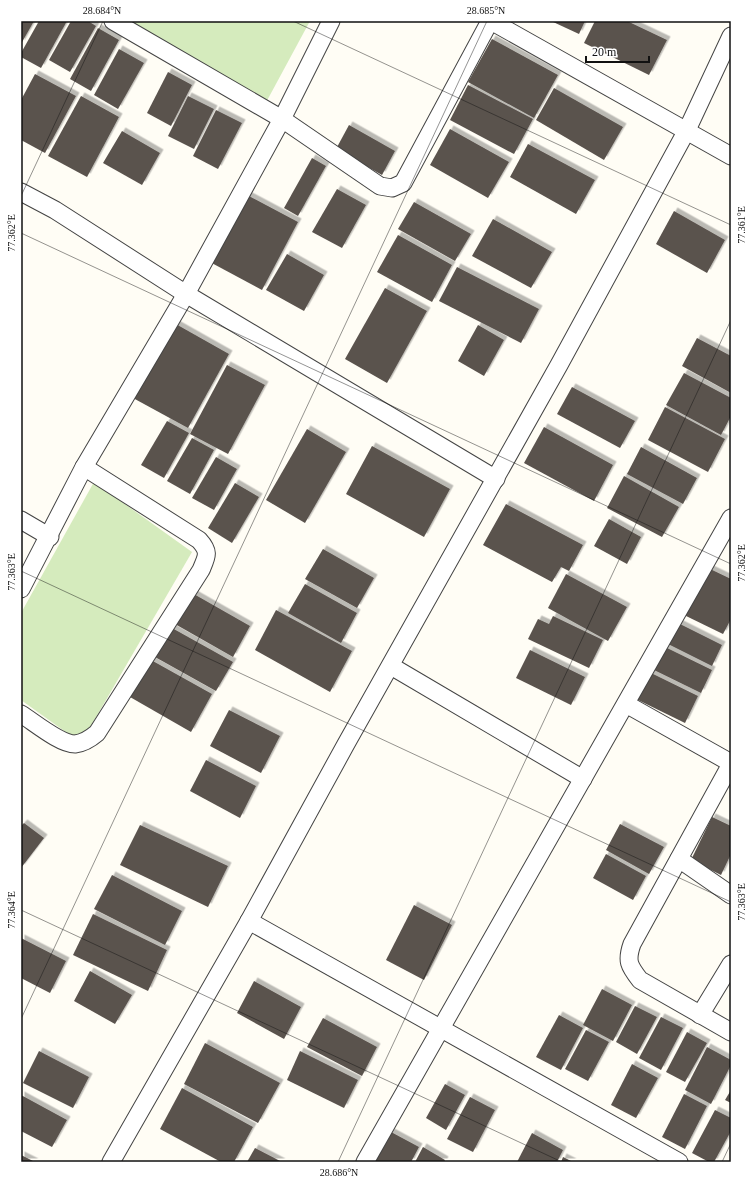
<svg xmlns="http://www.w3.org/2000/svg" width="752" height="1183" viewBox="0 0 752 1183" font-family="'Times New Roman',serif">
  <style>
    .green { fill: #d5ebbd }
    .building { fill: #5a524d; filter: url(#shadow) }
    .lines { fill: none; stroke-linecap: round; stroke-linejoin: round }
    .street-casing { stroke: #444; stroke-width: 19 }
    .street { stroke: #fff; stroke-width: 17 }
    .ticks { fill: none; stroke: #111; stroke-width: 1; stroke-opacity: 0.45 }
    .neatline { fill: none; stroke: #111; stroke-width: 1.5 }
    .ticks-label { font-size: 10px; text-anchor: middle; fill: #111 }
  </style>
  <defs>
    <filter id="shadow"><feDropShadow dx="3.5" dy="-3.5" stdDeviation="0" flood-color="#0004"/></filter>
  </defs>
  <rect width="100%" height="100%" fill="#fffdf5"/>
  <g class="green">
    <path d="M112,21H310L263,108Z"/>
    <path d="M94,482L192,552L81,743L21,700V613Z"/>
  </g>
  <g class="building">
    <path d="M21,21H34L21,44Z"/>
    <path d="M39,21H67L41,68L21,57V53Z"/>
    <path d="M71,21H88L96,26L70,72L49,60Z"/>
    <path d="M551,21H585L579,34Z"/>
    <path d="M595,21H627L667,40L649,75L584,43Z"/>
    <path d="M98,28L119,40L91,91L70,79Z"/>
    <path d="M492,39L558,75L534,118L468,82Z"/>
    <path d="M119,49L144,63L118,109L94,95Z"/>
    <path d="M168,72L192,85L171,126L147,113Z"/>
    <path d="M35,74L76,96L45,153L21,140V100Z"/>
    <path d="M468,85L533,119L514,154L450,120Z"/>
    <path d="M554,88L623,127L604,160L536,120Z"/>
    <path d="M81,96L119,117L87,177L48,156Z"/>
    <path d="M188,96L214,109L194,149L168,136Z"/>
    <path d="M216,110L242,123L218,169L193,156Z"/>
    <path d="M349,125L395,151L382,175L336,149Z"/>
    <path d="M450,129L509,162L488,198L430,165Z"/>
    <path d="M122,131L160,153L142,185L103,163Z"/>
    <path d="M528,144L595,180L576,214L510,177Z"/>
    <path d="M312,158L326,166L298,216L284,208Z"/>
    <path d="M337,189L366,205L342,248L312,232Z"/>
    <path d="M245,194L298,222L262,290L208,261Z"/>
    <path d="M414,202L471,234L455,261L398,229Z"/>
    <path d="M674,211L725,240L707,273L656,244Z"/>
    <path d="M493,219L552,252L531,288L472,256Z"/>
    <path d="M398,235L452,265L432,302L377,272Z"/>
    <path d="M287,254L324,275L304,311L266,290Z"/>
    <path d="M457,267L539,309L521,343L439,301Z"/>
    <path d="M385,288L427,311L387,383L345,359Z"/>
    <path d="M174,323L229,354L188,428L133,398Z"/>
    <path d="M478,325L504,340L484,376L458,361Z"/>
    <path d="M697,338L731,356V393L682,366Z"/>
    <path d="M227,365L265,385L228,454L190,434Z"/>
    <path d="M684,373L731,398V416L721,435L666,405Z"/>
    <path d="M572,387L635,421L620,448L557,414Z"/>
    <path d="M665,407L725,439L708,472L648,440Z"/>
    <path d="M167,421L189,433L164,478L141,465Z"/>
    <path d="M544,427L613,465L594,501L524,463Z"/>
    <path d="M307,429L346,452L305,523L266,500Z"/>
    <path d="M192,438L214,450L190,494L167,481Z"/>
    <path d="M372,446L450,489L424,537L346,494Z"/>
    <path d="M641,447L697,478L683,504L627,474Z"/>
    <path d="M216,457L237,469L214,510L192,498Z"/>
    <path d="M624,476L679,507L662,537L607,508Z"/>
    <path d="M235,483L259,497L232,543L208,528Z"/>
    <path d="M506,504L583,545L569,571L561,567L552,582L483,545Z"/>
    <path d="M609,519L641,537L627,564L594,546Z"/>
    <path d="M323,549L374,578L357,608L305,579Z"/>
    <path d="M708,568L731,579V619L723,634L684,615Z"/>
    <path d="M566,574L627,607L608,641L548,608Z"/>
    <path d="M305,584L357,613L341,643L288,613Z"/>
    <path d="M192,593L250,626L233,657L175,624Z"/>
    <path d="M276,610L352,651L330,692L255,650Z"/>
    <path d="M553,616L603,640L589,668L528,639L538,619L549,624Z"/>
    <path d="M678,623L722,645L712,666L668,644Z"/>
    <path d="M172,628L233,662L216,691L155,657Z"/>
    <path d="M665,647L712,670L701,693L654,670Z"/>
    <path d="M530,650L585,677L571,705L516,678Z"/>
    <path d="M151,660L212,694L191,732L130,697Z"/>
    <path d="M649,672L698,696L685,723L636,699Z"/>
    <path d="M229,710L280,736L261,773L210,746Z"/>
    <path d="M206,760L256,786L240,818L190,791Z"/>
    <path d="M712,817L731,826V854L721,875L691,860Z"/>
    <path d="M24,823L44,838L21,868V826Z"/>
    <path d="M620,824L664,847L649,874L606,850Z"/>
    <path d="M140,825L228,866L208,907L120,865Z"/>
    <path d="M606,854L646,876L633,900L593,878Z"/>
    <path d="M112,875L182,911L165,945L94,909Z"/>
    <path d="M414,905L452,925L424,980L386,960Z"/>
    <path d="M93,914L167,950L148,991L73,955Z"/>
    <path d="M21,938L66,961L50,993L21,978Z"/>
    <path d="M90,971L132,995L115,1024L74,1001Z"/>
    <path d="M254,981L301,1007L284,1039L237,1013Z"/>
    <path d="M602,989L632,1005L613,1041L583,1025Z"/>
    <path d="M635,1006L657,1017L637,1054L616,1042Z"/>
    <path d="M559,1015L583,1028L561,1070L536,1057Z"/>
    <path d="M661,1017L683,1028L661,1070L639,1058Z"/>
    <path d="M323,1018L377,1047L362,1076L307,1047Z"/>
    <path d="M586,1030L609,1042L588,1081L565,1069Z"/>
    <path d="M687,1032L707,1043L685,1082L666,1072Z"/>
    <path d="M205,1043L280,1083L258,1123L184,1084Z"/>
    <path d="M707,1047L731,1060V1065L711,1104L685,1090Z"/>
    <path d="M39,1051L89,1077L73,1108L23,1083Z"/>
    <path d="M300,1051L358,1080L344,1108L287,1080Z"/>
    <path d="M632,1064L658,1078L636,1118L611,1105Z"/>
    <path d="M445,1084L465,1095L446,1130L426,1118Z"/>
    <path d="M182,1088L253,1127L234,1162H221L160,1129Z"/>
    <path d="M731,1090V1103L725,1100Z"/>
    <path d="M684,1094L707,1106L685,1149L662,1137Z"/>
    <path d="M21,1095L67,1120L52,1147L21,1131Z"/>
    <path d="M470,1097L495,1110L473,1152L447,1139Z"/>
    <path d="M715,1110L731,1118V1131L714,1162H709L692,1153Z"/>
    <path d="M391,1132L419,1147L411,1162H375Z"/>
    <path d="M532,1133L563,1150L557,1162H517Z"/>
    <path d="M423,1147L445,1160L444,1162H415Z"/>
    <path d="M255,1148L282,1162H247Z"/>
    <path d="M21,1155L35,1162H21Z"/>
    <path d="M563,1157L573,1162H561Z"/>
  </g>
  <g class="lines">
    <g class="street-casing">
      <g id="street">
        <path d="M113,21L282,119L380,186L392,188L403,183L490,21"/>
        <path d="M491,21L731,156"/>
        <path d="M21,192L55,210L186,294L496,479"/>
        <path d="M21,520L50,537"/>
        <path d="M21,589L84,467L186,294L282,119L331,21"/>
        <path d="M391,666L583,779"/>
        <path d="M626,704L731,763"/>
        <path d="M21,714C34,722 60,744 75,744C84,743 90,739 97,733L201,570C207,556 210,552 199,540L84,467"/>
        <path d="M731,764L632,944C626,961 629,966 640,980L731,1032"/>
        <path d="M679,859L731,895"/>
        <path d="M249,921L679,1162"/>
        <path d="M700,1015L731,964"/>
        <path d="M111,1162L249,921L346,744L559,365L687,130L731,36"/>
        <path d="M365,1162L731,518"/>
      </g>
    </g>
    <use href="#street" class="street"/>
  </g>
  <path class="ticks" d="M293,21L731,225M21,196L103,21M21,233L731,564M21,571L731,902M21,910L562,1162M21,1019L487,21M338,1162L731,320M722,1162L731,1143"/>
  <rect width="752" height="1183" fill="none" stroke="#ffffff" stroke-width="44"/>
  <path d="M586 56v6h63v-6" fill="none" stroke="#111111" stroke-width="2"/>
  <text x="592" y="56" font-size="12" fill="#111111" stroke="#ffffff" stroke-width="3" paint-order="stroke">20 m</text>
  <rect x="22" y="22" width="708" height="1139" class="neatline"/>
  <g class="ticks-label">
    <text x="102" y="14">28.684°N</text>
    <text x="486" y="14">28.685°N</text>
    <text transform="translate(741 225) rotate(-90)" y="4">77.361°E</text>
    <text transform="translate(11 233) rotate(-90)" y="4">77.362°E</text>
    <text transform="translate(741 563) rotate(-90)" y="4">77.362°E</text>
    <text transform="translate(11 572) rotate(-90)" y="4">77.363°E</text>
    <text transform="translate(741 902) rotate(-90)" y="4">77.363°E</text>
    <text transform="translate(11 910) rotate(-90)" y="4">77.364°E</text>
    <text x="339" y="1176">28.686°N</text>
  </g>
</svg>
